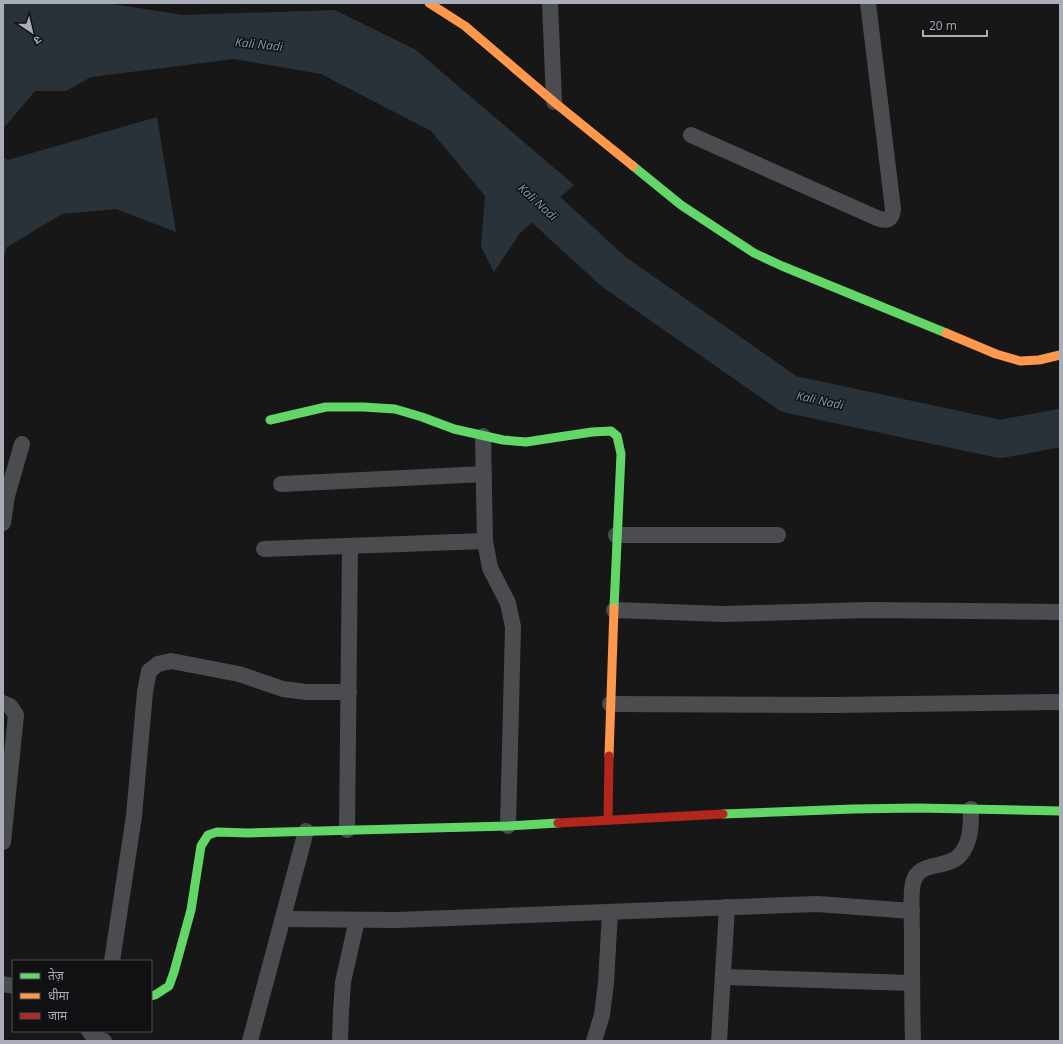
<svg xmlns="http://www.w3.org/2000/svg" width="1063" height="1044" viewBox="0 0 1063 1044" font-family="'Open Sans','Noto Sans Devanagari',sans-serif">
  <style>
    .water { fill: #2a3239 }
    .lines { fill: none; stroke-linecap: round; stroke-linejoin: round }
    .river { stroke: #2a3239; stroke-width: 38 }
    .street { stroke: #4b4c50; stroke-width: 16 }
    .fast { stroke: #63d668; stroke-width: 9 }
    .slow { stroke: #ff974d; stroke-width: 9 }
    .jam { stroke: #b3261e; stroke-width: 9 }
    .labels { text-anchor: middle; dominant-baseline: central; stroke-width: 3; stroke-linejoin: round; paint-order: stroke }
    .water-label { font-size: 12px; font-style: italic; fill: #7f9bb3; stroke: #111113 }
  </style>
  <rect width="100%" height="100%" fill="#171717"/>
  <g class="water">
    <path d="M3,3H106L183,15L335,10L416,50L574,185L520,233L494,272L481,247L485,196L431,131L321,74L234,59L91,77L66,91H35L3,129Z"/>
    <path d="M157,117L176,232L116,209L62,214L7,247L3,260V157L8,160Z"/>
  </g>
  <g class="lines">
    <path class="river" d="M507,174L614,272L789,394L1000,439L1060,428"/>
    <g class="street">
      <path d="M550,3L554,102"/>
      <path d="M691,135L877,218C887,222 892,220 893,209L868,3"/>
      <path d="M483,436L485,541L490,568L508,603L513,627L508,826"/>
      <path d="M281,484L484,474"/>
      <path d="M3,523L7,496L22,444"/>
      <path d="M616,535H778"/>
      <path d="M264,549L485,541"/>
      <path d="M614,610L723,614L869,610L1060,612"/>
      <path d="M3,703L10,706L16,715L3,842"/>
      <path d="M610,704L834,705L1060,702"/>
      <path d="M347,830L350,546"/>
      <path d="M283,919L396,920L817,904L912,911"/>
      <path d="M112,961L134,816L145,692L149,671L158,664L171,661L239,674L283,689L306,692H349"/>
      <path d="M723,977L912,983"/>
      <path d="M3,984L13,986"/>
      <path d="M89,1031L95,1038L104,1041"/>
      <path d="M250,1041L306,831"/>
      <path d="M340,1041L341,1012L343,982L357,920"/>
      <path d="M594,1041L602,1015L606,983L610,912"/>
      <path d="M719,1041L727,907"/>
      <path d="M913,1041C912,1006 912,970 912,935C912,921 910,896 913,883C918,860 947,870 960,855C971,843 971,825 971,809"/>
    </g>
    <g class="fast">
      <path d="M633,166L681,205L754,253L782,266L946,333"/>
      <path d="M270,420L326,407H363L395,409L422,417L454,429L503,440L526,442L592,432L611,431L617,436L621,454L614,608"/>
      <path d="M723,814L853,809L917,808L1060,811"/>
      <path d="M151,996L155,995L169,986L174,972L191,910L201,846L208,835L217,832L248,833L508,826L558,823"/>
    </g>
    <g class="slow">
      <path d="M429,3L465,26L554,102L633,166"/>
      <path d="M946,333L996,354L1020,361L1039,360L1060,355"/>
      <path d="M609,756L614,608"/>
    </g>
    <g class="jam">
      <path d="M608,820L609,756"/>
      <path d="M558,823L723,814"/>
    </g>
  </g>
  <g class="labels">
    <g class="water-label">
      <text transform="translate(259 44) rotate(6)">Kali Nadi</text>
      <text transform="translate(538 202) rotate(42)">Kali Nadi</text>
      <text transform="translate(820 400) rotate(12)">Kali Nadi</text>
    </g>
  </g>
  <rect width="1063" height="1044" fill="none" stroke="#a8adb8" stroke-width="8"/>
  <rect x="12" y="960" width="140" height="72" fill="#111113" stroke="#4d4f55"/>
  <rect x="20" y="973" width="20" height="6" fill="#63d668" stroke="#4d4f55"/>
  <text x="48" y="980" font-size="12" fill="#a8adb8">तेज़</text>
  <rect x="20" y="993" width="20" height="6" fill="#ff974d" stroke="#4d4f55"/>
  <text x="48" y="1000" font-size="12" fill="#a8adb8">धीमा</text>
  <rect x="20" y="1013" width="20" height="6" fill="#b3261e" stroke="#4d4f55"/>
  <text x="48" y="1020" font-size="12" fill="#a8adb8">जाम</text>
  <g transform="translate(32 32) rotate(145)" stroke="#111113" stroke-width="3" paint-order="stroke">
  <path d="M0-3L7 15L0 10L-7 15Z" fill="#a8adb8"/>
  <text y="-6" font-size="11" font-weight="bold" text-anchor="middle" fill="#a8adb8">उ</text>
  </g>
  <path d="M923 30v6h64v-6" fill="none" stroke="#a8adb8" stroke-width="2"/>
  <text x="929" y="30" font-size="12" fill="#a8adb8" stroke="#111113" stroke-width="3" paint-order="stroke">20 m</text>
</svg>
